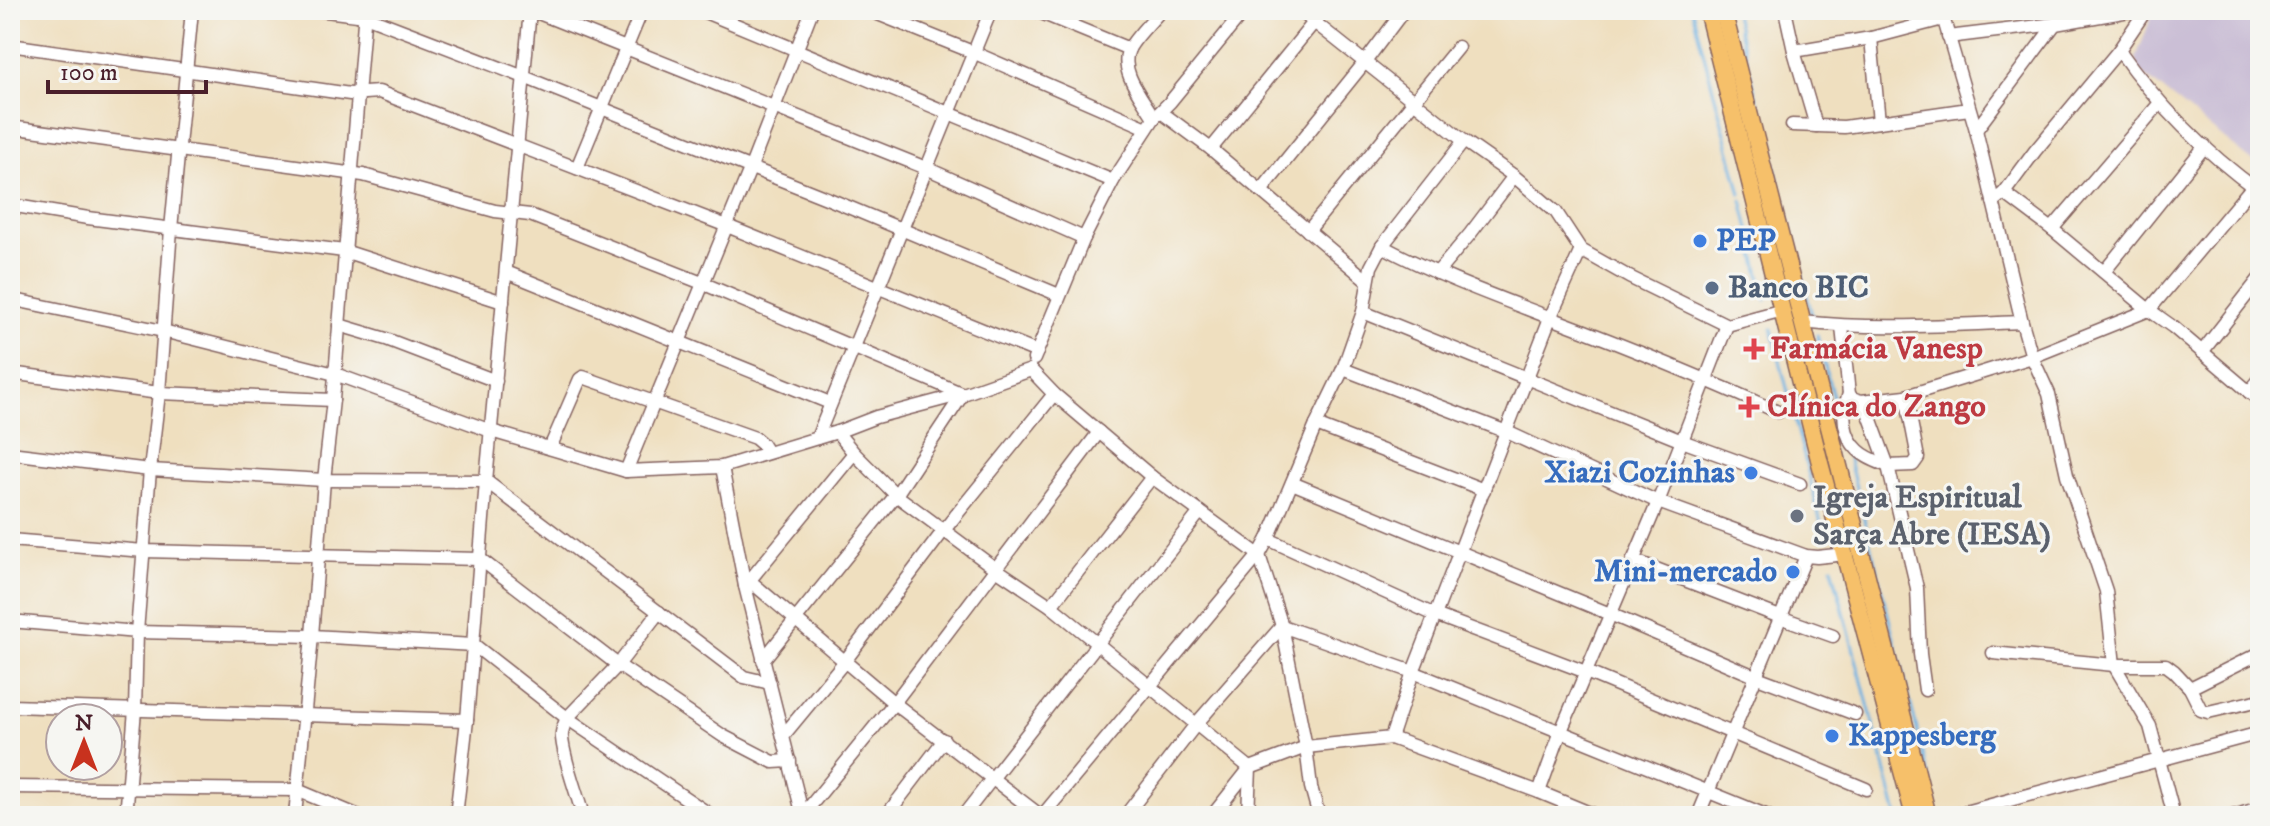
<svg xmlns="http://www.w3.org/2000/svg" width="2270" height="826" viewBox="0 0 2270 826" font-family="'IM FELL DW Pica',serif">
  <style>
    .industrial { fill: #cbbfd6 }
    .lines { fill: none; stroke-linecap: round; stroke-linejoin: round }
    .stream { stroke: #6bb0e1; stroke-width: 3 }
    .minor-casing { stroke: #84625f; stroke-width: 15 }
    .major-casing { stroke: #84625f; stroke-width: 19 }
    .minor { stroke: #fff; stroke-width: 12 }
    .major { stroke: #f6c06b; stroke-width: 16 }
    .shop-dot { fill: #3f7fe0; stroke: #f6f6f2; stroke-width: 3 }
    .service-dot { fill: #5c6f8a; stroke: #f6f6f2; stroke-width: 3 }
    .health-dot { fill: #e0444e; stroke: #f6f6f2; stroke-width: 3 }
    .worship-dot { fill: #6b7280; stroke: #f6f6f2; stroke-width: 3 }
    .labels { text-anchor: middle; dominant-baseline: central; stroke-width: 6; stroke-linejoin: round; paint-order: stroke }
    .shop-label { font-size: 32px; font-weight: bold; fill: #366cbe; stroke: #f6f6f2; text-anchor: start }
    .service-label { font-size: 32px; font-weight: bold; fill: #4e5e75; stroke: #f6f6f2; text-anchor: start }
    .health-label { font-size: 32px; font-weight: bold; fill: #be3a42; stroke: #f6f6f2; text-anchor: start }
    .worship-label { font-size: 32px; font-weight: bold; fill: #5b616d; stroke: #f6f6f2; text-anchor: start }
  </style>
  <rect width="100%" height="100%" fill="#f6f6f2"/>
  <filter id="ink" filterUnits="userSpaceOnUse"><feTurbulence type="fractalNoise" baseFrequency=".0125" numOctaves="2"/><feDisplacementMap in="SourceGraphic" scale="16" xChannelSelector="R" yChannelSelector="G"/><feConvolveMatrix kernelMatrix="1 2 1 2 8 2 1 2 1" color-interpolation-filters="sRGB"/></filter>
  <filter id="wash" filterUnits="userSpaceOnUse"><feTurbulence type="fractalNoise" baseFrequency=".006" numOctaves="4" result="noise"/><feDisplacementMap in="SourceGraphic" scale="32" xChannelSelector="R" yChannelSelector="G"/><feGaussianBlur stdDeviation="1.8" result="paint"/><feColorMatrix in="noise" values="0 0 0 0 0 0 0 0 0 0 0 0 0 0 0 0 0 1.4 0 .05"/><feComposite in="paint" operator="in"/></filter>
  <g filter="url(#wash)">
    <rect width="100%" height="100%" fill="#efdfbf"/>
    <path class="industrial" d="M2154,10H2260V167L2139,71L2136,58Z"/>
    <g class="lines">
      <g class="stream">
        <path d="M1692,10L1741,194"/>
        <path d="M1734,10L1812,315"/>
        <path d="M1742,200L1766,300"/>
        <path d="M1772,329L1825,539"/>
        <path d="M1817,335L1839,421"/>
        <path d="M1844,440L1933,793"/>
        <path d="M1832,567L1897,815"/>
      </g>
    </g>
  </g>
  <g filter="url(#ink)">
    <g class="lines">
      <g class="minor-casing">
        <g id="minor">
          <path d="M318,10L365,16L524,77L829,199L1059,295"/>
          <path d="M531,10L926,168L1084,238"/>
          <path d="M700,10L1113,181"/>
          <path d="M868,10L975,53L1147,128"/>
          <path d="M1034,10L1129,49"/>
          <path d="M1299,10L1464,141L1514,176L1556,212L1581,250L1629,277L1727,325L1783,310"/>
          <path d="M1785,10L1794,51"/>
          <path d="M1941,10L1976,130L2022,322L2032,357L2049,394L2067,475L2106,591L2114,665L2150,726L2174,816"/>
          <path d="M1948,37L2055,24L2129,11"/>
          <path d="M1871,38L1879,122"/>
          <path d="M10,45L350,94L379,92L727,226L1037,352"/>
          <path d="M2119,50C2157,104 2206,153 2260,192"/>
          <path d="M1161,112L1211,149L1368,281"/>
          <path d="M1154,118C1144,100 1118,71 1129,49C1135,37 1152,21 1161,10"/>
          <path d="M1792,125L1844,127L1969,109"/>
          <path d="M1816,126L1794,51L1871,38L1943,19"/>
          <path d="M10,127L363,175L495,211L530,215L702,283L963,394L896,495L763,660"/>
          <path d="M1976,130L2055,24"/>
          <path d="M1211,149L1324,10"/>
          <path d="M577,168L642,10"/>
          <path d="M1261,191L1365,62L1404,10"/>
          <path d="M2004,193L2035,151L2119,50L2146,10"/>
          <path d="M1993,202L2004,193L2052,229L2149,310L2173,327L2260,401"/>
          <path d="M10,205L88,218L344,251L503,302"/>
          <path d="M2052,229L2160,103"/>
          <path d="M1308,231L1458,47"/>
          <path d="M1382,246C1436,275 1494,296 1551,318C1628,347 1704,378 1778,412"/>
          <path d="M506,272L830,403"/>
          <path d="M2104,272L2205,146"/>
          <path d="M1437,273L1470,234L1514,176"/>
          <path d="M10,299L163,331L335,374L491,431L626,471L722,467L837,432L876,417L963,394L1031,370"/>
          <path d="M1363,312L1682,441L1800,484"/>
          <path d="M1802,322C1875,330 1949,325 2022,322"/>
          <path d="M339,325L386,339L496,381"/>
          <path d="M1842,327L1849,394L1852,398L1861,401L1906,396L2032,357L2149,310L2252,187"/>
          <path d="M2202,352L2260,278"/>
          <path d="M1034,359L1084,238L1113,181L1154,118L1170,102L1245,10"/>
          <path d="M1343,369L1507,432L1658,502L1806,556L1817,557L1846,554"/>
          <path d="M1031,370L1054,394L1152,477L1259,555L1282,626L1306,747L1311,787L1319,816"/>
          <path d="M10,373L159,393L333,400"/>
          <path d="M2249,392L2260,379"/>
          <path d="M1849,394C1841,412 1843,436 1858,450C1866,458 1878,462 1888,466"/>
          <path d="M1906,396L1918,458L1913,465L1888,466L1917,588L1920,654L1925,690"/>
          <path d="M1864,401L1888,466"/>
          <path d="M1316,425L1484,490"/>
          <path d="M837,432L854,453L896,495L996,569L1051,606L1250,768L1248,816"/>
          <path d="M817,438L991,10"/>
          <path d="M550,448L580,379L583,377L755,438L762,444L767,452"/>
          <path d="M10,453L150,470L324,480L486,481L744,677L770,683"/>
          <path d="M722,467L745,586L803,816"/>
          <path d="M626,471L750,169L812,10"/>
          <path d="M1292,483L1610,614L1757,677L1855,714"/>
          <path d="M1268,539L1435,615L1586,672L1866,789"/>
          <path d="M10,540L144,551L480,559L618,665L723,736L773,762L790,761"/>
          <path d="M1633,560L1780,617L1833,636"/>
          <path d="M750,581L894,703L1041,816"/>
          <path d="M745,586L854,453"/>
          <path d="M1051,606L1152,477"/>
          <path d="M10,621L137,632L312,636L474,645L567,718L712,816"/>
          <path d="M1993,653L2114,665H2166L2174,671L2190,688L2201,710L2208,712L2260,700"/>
          <path d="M2190,688L2260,653"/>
          <path d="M10,706L467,720"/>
          <path d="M783,736L845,661L944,530L1054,394"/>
          <path d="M1391,738L1413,672L1550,318L1581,250"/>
          <path d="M10,787L297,790L359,816"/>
          <path d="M1539,792L1561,731L1658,502L1727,325"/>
          <path d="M803,815L894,703L1099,432"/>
          <path d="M126,816L135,710L137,632L150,470L159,393L171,229L192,10"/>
          <path d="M295,816L312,636L324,480L333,400L365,10"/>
          <path d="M456,816L467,720L486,481L530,10"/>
          <path d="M583,816C577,793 564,761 562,738C561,731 564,725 567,718L618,665L659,612"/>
          <path d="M669,816L698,807"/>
          <path d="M886,816L944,740"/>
          <path d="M963,816L1200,512"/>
          <path d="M1042,816L1259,555L1268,539L1316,425L1343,369L1363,312L1371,267L1382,246L1464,141"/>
          <path d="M1125,816L1197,723L1282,626L1413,672L1768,816"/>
          <path d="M1212,816L1250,768L1306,747L1391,738L1539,792L1597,816"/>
          <path d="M1698,816L1806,556"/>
          <path d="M1950,816L2260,733"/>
          <path d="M2233,816L2260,808"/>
        </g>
      </g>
      <g class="major-casing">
        <g id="major">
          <path d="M1707,10L1820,463L1914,816"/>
          <path d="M1723,10L1928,816"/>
        </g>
      </g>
      <use href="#minor" class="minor"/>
      <use href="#major" class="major"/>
    </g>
  </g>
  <g class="shop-dot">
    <circle cx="1700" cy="241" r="8"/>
    <circle cx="1751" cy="473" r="8"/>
    <circle cx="1793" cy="572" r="8"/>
    <circle cx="1832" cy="736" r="8"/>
  </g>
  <circle class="service-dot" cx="1712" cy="288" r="8"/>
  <g class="health-dot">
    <path d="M1750 337h8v8h8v8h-8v8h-8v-8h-8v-8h8z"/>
    <path d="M1745 395h8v8h8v8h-8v8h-8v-8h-8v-8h8z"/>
  </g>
  <circle class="worship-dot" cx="1797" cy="516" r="8"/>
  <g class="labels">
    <g class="shop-label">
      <text x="1716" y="241">PEP</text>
      <text x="1735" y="473" text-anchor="end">Xiazi Cozinhas</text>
      <text x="1777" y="572" text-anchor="end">Mini-mercado</text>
      <text x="1848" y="736">Kappesberg</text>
    </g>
    <g class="service-label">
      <text x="1728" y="288">Banco BIC</text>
    </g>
    <g class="health-label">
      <text x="1770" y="349">Farmácia Vanesp</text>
      <text x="1767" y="407">Clínica do Zango</text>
    </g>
    <g class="worship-label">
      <text x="1813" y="498">Igreja Espiritual<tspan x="1813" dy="37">Sarça Abre (IESA)</tspan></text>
    </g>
  </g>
  <rect width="2270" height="826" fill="none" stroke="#f6f6f2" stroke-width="40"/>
  <g transform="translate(84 742)"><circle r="38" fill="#f6f6f2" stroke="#b1a0a2" stroke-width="2"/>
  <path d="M0-6L14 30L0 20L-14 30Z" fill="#c8321e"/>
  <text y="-12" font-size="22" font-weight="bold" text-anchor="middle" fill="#4a1f2b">N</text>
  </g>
  <path d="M48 80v12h158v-12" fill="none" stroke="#4a1f2b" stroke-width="4"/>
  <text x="60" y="80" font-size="24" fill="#4a1f2b" stroke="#f6f6f2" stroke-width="6" paint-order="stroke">100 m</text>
</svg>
